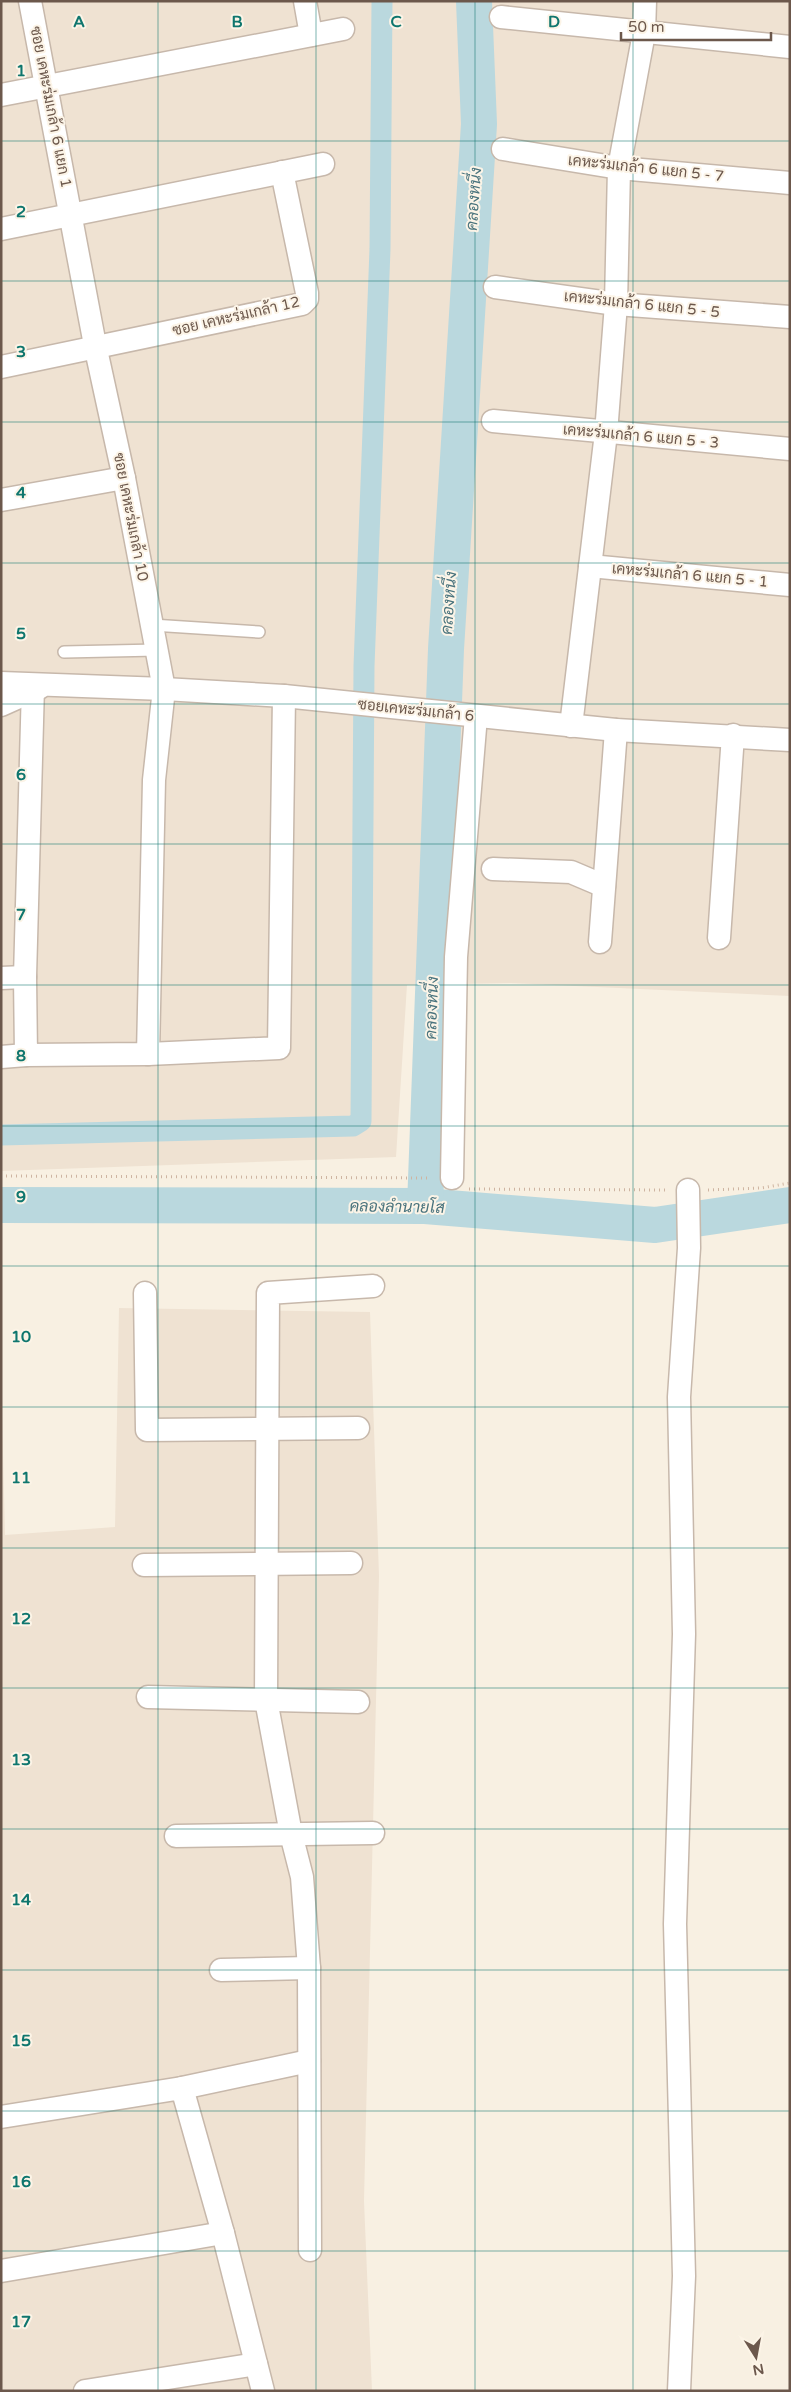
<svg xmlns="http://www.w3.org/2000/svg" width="791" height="2392" viewBox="0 0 791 2392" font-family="'Varela Round',Sarabun,sans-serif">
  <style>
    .residential { fill: #efe2d2 }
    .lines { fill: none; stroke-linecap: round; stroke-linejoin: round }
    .canal { stroke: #bad8de; stroke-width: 21 }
    .river { stroke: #bad8de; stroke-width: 36 }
    .service-casing { stroke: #c7b8ab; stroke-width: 14 }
    .minor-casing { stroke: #c7b8ab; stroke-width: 25 }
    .path { stroke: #ceb4a1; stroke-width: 3; stroke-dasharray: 1 4; stroke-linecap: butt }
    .service { stroke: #fff; stroke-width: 11 }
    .minor { stroke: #fff; stroke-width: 22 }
    .grid { fill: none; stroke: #0f766e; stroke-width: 1; stroke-opacity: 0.55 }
    .labels { text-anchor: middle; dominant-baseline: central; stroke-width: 4; stroke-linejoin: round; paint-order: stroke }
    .street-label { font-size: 15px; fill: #6c584c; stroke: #fcf4e7 }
    .water-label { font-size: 16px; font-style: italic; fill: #49737d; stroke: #fcf4e7 }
    .grid-label { font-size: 16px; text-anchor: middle; font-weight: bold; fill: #0f766e; stroke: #fcf4e7; stroke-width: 4; stroke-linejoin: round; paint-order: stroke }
  </style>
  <rect width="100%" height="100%" fill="#f8f0e2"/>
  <g class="residential">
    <path d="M1,1H790V996L511,983L407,985L396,1157L1,1171Z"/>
    <path d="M119,1308L370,1312L379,1576L364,2201L372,2391H1V1371L5,1535L115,1527Z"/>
  </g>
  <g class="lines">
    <path class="canal" d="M1,1135L353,1126L361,1121L364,666L380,249L382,1"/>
    <g class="river">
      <path d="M1,1205L425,1206L655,1225L790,1205"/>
      <path d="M425,1206L446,649L479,124L474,1"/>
    </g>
    <g class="service-casing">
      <g id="service">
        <path d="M152,625L259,632"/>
        <path d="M64,652L157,650"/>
      </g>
    </g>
    <g class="minor-casing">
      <g id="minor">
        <path d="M30,1L95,345L124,478L164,689L154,780L148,1054"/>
        <path d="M305,1L311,35"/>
        <path d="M501,17L790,47"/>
        <path d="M1,95L343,29"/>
        <path d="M503,149L619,168L790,183"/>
        <path d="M1,229L323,164"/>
        <path d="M495,287L616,304L790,317"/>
        <path d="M1,367L302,304L307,299V293L282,172"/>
        <path d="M493,421L790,449"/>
        <path d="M1,500L124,478"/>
        <path d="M590,566L790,585"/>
        <path d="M1,683L164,689L284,696L616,730L790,740"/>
        <path d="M33,686L25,977L26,1055L148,1054L279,1048L284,696"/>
        <path d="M1,705L39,688"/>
        <path d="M571,726L606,433L616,304L619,168L644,33L645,1"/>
        <path d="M493,869L571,872L604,886"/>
        <path d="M719,938L733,735"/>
        <path d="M600,942L616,730"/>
        <path d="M1,978L25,977"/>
        <path d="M1,1057L26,1055"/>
        <path d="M452,1178L456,957L476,716"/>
        <path d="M145,1293L147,1430L358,1428"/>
        <path d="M144,1565L351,1563"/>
        <path d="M148,1697L358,1702"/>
        <path d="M176,1836L373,1833"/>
        <path d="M221,1970L309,1968"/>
        <path d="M182,2088L309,2061"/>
        <path d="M1,2117L182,2088L223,2233L263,2391"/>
        <path d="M310,2250L309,1968L302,1877L291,1834L266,1700L268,1293L373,1286"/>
        <path d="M1,2271L223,2233"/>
        <path d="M85,2391L256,2364"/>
        <path d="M679,2391L684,2276L675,1924L684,1634L679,1397L689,1248L688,1190"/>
      </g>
    </g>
    <g class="path">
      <path d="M1,1176L431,1178"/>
      <path d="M469,1189L667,1190"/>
      <path d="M708,1190L761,1188L790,1183"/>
    </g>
    <use href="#service" class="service"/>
    <use href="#minor" class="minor"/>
  </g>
  <path class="grid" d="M158,1V2391M316,1V2391M475,1V2391M633,1V2391M1,141H790M1,281H790M1,422H790M1,563H790M1,704H790M1,844H790M1,985H790M1,1126H790M1,1266H790M1,1407H790M1,1548H790M1,1688H790M1,1829H790M1,1970H790M1,2111H790M1,2251H790"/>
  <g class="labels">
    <g class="street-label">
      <text transform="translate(51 107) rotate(79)">ซอย เคหะร่มเกล้า 6 แยก 1</text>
      <text transform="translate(646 168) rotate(6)">เคหะร่มเกล้า 6 แยก 5 - 7</text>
      <text transform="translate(642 304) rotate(6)">เคหะร่มเกล้า 6 แยก 5 - 5</text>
      <text transform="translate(236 316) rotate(-13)">ซอย เคหะร่มเกล้า 12</text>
      <text transform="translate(641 436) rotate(5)">เคหะร่มเกล้า 6 แยก 5 - 3</text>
      <text transform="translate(131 517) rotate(79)">ซอย เคหะร่มเกล้า 10</text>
      <text transform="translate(690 575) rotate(5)">เคหะร่มเกล้า 6 แยก 5 - 1</text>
      <text transform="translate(416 710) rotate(6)">ซอยเคหะร่มเกล้า 6</text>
    </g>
    <g class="water-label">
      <text transform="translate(474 199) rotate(-86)">คลองหนึ่ง</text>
      <text transform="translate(449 603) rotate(-86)">คลองหนึ่ง</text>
      <text transform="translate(432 1008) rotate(-88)">คลองหนึ่ง</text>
      <text transform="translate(397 1207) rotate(1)">คลองลำนายโส</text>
    </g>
  </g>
  <g class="grid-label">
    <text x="79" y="27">A</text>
    <text x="237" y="27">B</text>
    <text x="396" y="27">C</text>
    <text x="554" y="27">D</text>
    <text x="21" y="76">1</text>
    <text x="21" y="217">2</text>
    <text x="21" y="357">3</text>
    <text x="21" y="498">4</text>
    <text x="21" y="639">5</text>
    <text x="21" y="780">6</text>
    <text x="21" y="920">7</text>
    <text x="21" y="1061">8</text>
    <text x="21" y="1202">9</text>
    <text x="21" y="1342">10</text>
    <text x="21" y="1483">11</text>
    <text x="21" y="1624">12</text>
    <text x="21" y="1765">13</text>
    <text x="21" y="1905">14</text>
    <text x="21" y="2046">15</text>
    <text x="21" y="2187">16</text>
    <text x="21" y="2327">17</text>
  </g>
  <rect width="791" height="2392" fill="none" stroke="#6c584c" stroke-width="5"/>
  <g transform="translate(756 2357) rotate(169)" stroke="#fcf4e7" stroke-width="4" paint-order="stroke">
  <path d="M0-4L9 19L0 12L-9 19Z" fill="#6c584c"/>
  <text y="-8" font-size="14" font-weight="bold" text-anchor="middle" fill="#6c584c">N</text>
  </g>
  <path d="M621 32v8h150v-8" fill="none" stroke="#6c584c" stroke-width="2.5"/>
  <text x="628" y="32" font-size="15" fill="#6c584c" stroke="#fcf4e7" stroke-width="4" paint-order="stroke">50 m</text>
</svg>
